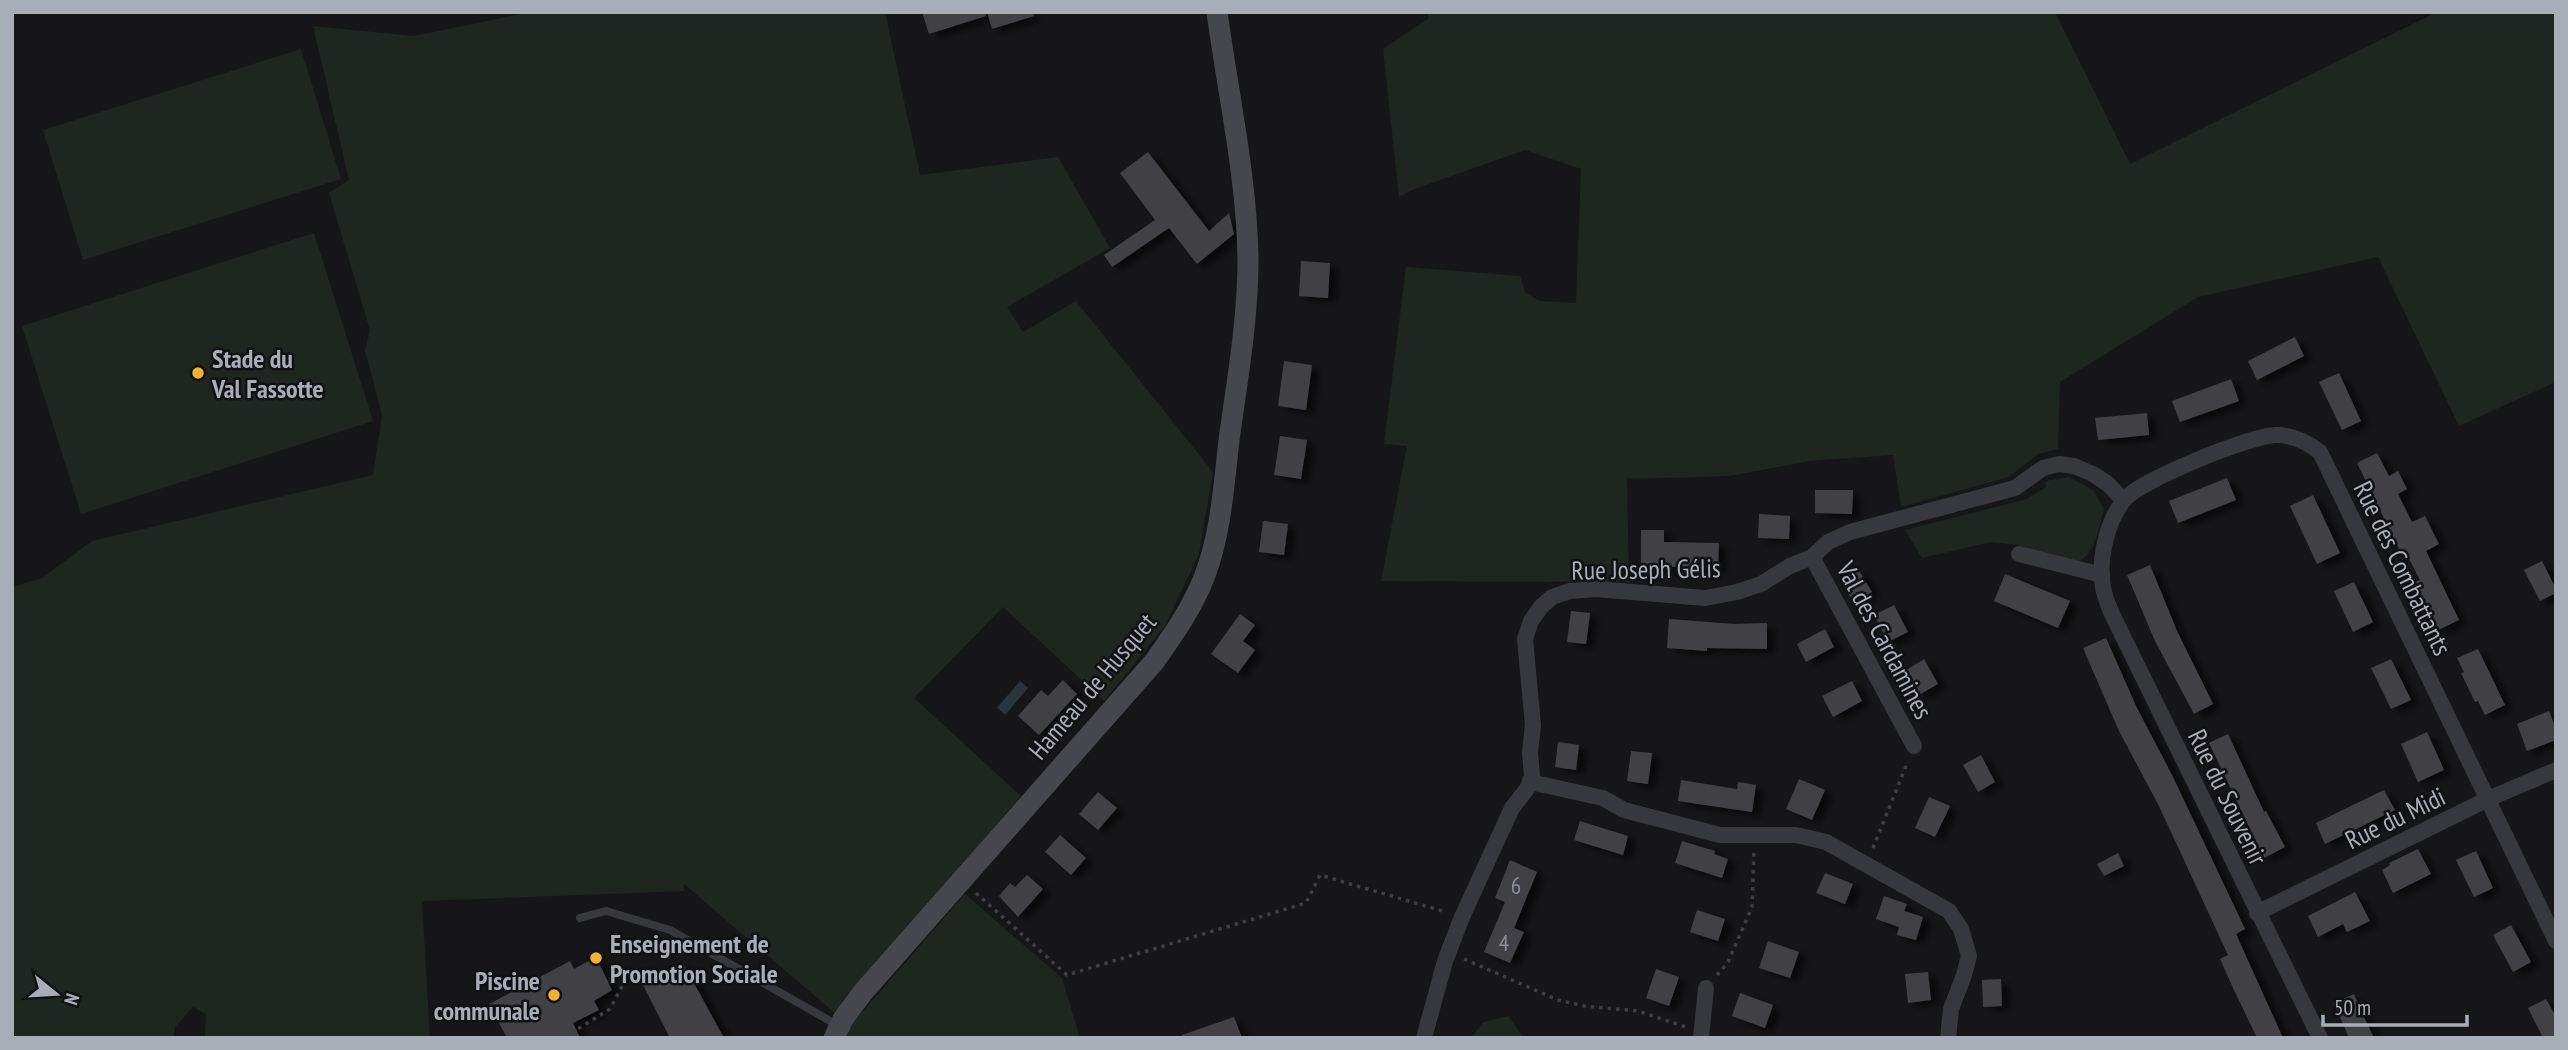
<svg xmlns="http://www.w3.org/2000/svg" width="2568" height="1050" viewBox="0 0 2568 1050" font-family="'PT Sans Narrow',sans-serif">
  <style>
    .green { fill: #1e261f }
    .water { fill: #2c353c }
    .building { fill: #404145; filter: url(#shadow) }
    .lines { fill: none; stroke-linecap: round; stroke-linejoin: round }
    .path { stroke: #3d3f44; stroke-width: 3.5; stroke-dasharray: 3.5 5; stroke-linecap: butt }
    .lane { stroke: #37383d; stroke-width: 8 }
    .street { stroke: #37383d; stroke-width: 16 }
    .secondary { stroke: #45474d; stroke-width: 21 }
    .poi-dot { fill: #f2b134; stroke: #111113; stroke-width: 2.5 }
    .labels { text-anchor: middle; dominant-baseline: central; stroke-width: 5; stroke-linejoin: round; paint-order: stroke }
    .number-label { font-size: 23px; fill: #8e929b }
    .poi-label { font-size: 26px; font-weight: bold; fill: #a8adb8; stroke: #111113; text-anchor: start }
    .street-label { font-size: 26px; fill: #a8adb8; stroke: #111113 }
  </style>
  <defs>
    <filter id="shadow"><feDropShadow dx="8" dy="4.5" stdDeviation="3.5" flood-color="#0009"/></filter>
  </defs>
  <rect width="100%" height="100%" fill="#161618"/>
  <g class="green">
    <path d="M530,12H885L920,175L1058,157L1110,248L1007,307L1023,332L1076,301L1213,472L1199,554L1165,626L1104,701L1003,607L914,698L1021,796L836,1014L684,884V891L422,901L430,1038H205L206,1014L193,1007L175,1027L173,1038H12V587L42,578L92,541L373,475L382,415L365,351L370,330L329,193L349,180L313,26L414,36Z"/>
    <path d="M1426,12H2055L2130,164L2437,12H2556V382L2459,426L2378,257L2198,297L2060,382L2058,449L2038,454L2009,477L1901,507L1893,455L1809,461L1730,476L1627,479L1629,582L1381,581L1407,446L1384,444L1406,267L1520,276L1525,292L1540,301L1576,303L1581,169L1525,150L1412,190L1399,197L1383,49L1429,18Z"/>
    <path d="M301,49L341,179L83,260L43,130Z"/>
    <path d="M314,233L373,421L81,514L22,326Z"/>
    <path d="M2069,477L2093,490L2104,509C2099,526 2096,554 2078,562L2017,545L1991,542L1922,558L1905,530L2027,499L2046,487L2045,481Z"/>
    <path d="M965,894L1062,978L1080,1038H845L850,1026Z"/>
    <path d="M1509,1016L1523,1038H1471L1483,1022Z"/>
  </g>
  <path class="water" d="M1020,681L1028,688L1005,715L997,708Z"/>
  <g class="building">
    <path d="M922,12H985L986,16L929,34Z"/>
    <path d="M987,12H1033L1034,16L992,29Z"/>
    <path d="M1148,152L1209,231L1229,213L1234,234L1197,264L1169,228L1112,267L1104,255L1155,220L1120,173Z"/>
    <path d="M1301,261L1330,263L1328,298L1299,296Z"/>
    <path d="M2295,337L2304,356L2257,380L2248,361Z"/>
    <path d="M1284,361L1312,365L1306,410L1278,406Z"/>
    <path d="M2339,373L2361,421L2342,430L2319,382Z"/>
    <path d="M2231,379L2239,401L2180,422L2172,401Z"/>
    <path d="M2147,413L2149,435L2098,440L2095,418Z"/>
    <path d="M1280,436L1307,440L1301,479L1274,475Z"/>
    <path d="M2377,453L2389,476L2398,471L2407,489L2398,494L2412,522L2425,516L2439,544L2426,551L2459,620L2438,630L2415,582L2420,580L2404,549L2400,551L2357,463Z"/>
    <path d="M2227,478L2236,500L2178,523L2169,501Z"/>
    <path d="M1815,490H1853L1852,514L1815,513Z"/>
    <path d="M2313,495L2340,553L2317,564L2290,506Z"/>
    <path d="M1759,514L1790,516L1789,539L1758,538Z"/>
    <path d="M1263,521L1288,524L1284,555L1259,552Z"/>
    <path d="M1641,530H1664V542L1719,543L1718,568L1641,566Z"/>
    <path d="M2542,561L2556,589V593L2540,601L2524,570Z"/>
    <path d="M2150,565L2177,631L2213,704L2194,714L2155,641L2127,575Z"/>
    <path d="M1858,569L1872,592L1854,603L1840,580Z"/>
    <path d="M2005,574L2070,601L2058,628L1994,601Z"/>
    <path d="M2354,582L2373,622L2353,632L2334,591Z"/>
    <path d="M1894,605L1908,632L1888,642L1874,615Z"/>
    <path d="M1571,611L1590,613L1586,644L1567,642Z"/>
    <path d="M1240,614L1255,625L1243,641L1255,650L1238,673L1211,654Z"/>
    <path d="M1669,619L1735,624L1767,623V649L1707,648V651L1667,648Z"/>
    <path d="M1825,629L1834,647L1806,662L1797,644Z"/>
    <path d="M2106,638L2136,706L2172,775L2245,929L2236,934L2283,1038H2257L2234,990L2220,959L2228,955L2158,804L2119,731L2083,648Z"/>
    <path d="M2478,649L2505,705L2485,715L2478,701L2475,702L2461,673L2464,672L2457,658Z"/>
    <path d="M1924,659L1938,684L1919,695L1905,671Z"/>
    <path d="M2391,659L2411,700L2391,709L2371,668Z"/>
    <path d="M1063,680L1077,694L1039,735L1018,716L1041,690L1048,696Z"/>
    <path d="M1852,681L1862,701L1833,717L1822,696Z"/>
    <path d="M2549,711L2556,729V740L2527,751L2517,724Z"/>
    <path d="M2427,732L2444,770L2418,782L2401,744Z"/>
    <path d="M2228,734L2264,812L2266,811L2285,847L2264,858L2209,743Z"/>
    <path d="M1558,742L1579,745L1576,770L1555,767Z"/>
    <path d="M1631,751L1652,753L1648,784L1627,781Z"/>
    <path d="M1981,755L1995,782L1978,792L1963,765Z"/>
    <path d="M1799,779L1825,790L1812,820L1786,809Z"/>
    <path d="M1681,780L1737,789L1738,782L1756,785L1752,812L1678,801Z"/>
    <path d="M2384,790L2395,810L2325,844L2316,823Z"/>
    <path d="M1098,792L1117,808L1098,830L1079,814Z"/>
    <path d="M1929,797L1950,806L1935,837L1915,828Z"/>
    <path d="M1580,821L1628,836L1623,855L1574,840Z"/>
    <path d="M1060,835L1086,858L1071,875L1045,852Z"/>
    <path d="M1682,841L1715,851L1714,854L1728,859L1722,878L1675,863Z"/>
    <path d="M2418,849L2431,874L2393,893L2382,870L2390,865L2389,863Z"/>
    <path d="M2476,851L2493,888L2474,897L2456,860Z"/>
    <path d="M2118,853L2124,866L2104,876L2097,864Z"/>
    <path d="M1510,860L1537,872L1514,928L1524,932L1510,963L1484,952L1505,902L1495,898Z"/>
    <path d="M1825,873L1853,884L1845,904L1816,893Z"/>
    <path d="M1027,875L1043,889L1018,917L999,896L1010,883L1015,887Z"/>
    <path d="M2355,892L2370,921L2347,932L2343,924L2318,937L2308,916Z"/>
    <path d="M1884,896L1907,904L1904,911L1923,917L1916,940L1897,935L1899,927L1876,919Z"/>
    <path d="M1697,910L1725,919L1718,941L1690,932Z"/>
    <path d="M2511,925L2531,962L2513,972L2493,935Z"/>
    <path d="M1768,941L1799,952L1790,978L1759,968Z"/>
    <path d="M596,957L612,990L594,1001L599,1010L573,1023L580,1038H507L489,1004L570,961L574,969Z"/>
    <path d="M683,963L724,1038H670L643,985Z"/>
    <path d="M1656,969L1679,977L1669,1006L1646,998Z"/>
    <path d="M1928,972L1931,1000L1908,1003L1905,974Z"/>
    <path d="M2001,979L2002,1006L1983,1007L1982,980Z"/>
    <path d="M1740,993L1773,1005L1765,1028L1732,1016Z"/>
    <path d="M2354,994L2364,1017L2374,1038H2349L2344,1026L2333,1003Z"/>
    <path d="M2546,999L2556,1017V1038H2543L2528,1008Z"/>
    <path d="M1234,1017L1242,1038H1182V1035Z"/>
  </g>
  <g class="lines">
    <g class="path">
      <path d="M1873,848L1908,761"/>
      <path d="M976,893L1067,975L1306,903L1320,875L1446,912"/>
      <path d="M1464,959L1558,1000L1584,1006L1638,1011L1686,1027"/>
      <path d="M1717,975L1728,962L1752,907L1754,852"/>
      <path d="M571,1033L610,1009L628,975"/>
    </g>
    <path class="lane" d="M580,918L606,911L670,930L839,1026"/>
    <g class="street">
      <path d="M2019,554L2102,575"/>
      <path d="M1812,557L1914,746"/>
      <path d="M1530,782L1603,798L1624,810L1720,835H1796L1826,842L1949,911L1961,929L1969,956L1964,975L1951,1009L1948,1038"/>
      <path d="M2257,913L2488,799L2556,770"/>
      <path d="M1424,1038L1445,961L1462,917L1512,808L1527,789L1532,776L1530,752L1533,725L1525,639L1531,621L1541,607L1552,597L1570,591L1596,589L1705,598L1737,592L1761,584L1790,566L1812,557L1828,542L1850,532L2015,488L2043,468L2059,464L2074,466L2093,474L2108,484L2123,500"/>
      <path d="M1701,1038L1706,988"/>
      <path d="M2320,1038L2111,612C2108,604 2104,595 2103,587C2098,560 2107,521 2124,500C2138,481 2252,435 2276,435C2293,435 2307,442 2320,452L2556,941"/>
    </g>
    <path class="secondary" d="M834,1038L843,1019L864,991L1154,662C1173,635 1193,607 1205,575C1221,533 1224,484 1229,440C1237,381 1248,320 1248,260C1247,177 1228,94 1217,12"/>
  </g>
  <g class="poi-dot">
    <circle cx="198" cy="373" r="7"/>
    <circle cx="596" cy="958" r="7"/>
    <circle cx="554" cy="995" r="7"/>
  </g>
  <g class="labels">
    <g class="number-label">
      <text x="1516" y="885">6</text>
      <text x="1504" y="942">4</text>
    </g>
    <g class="poi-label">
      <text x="212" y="358">Stade du<tspan x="212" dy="30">Val Fassotte</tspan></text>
      <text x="610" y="943">Enseignement de<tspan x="610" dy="30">Promotion Sociale</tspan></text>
      <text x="540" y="980" text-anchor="end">Piscine<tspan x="540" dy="30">communale</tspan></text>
    </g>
    <g class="street-label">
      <text transform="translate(2403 568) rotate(64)">Rue des Combattants</text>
      <text transform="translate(1646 569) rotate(-1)">Rue Joseph Gélis</text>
      <text transform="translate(1885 640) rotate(62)">Val des Cardamines</text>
      <text transform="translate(1092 686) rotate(-50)">Hameau de Husquet</text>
      <text transform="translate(2228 797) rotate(64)">Rue du Souvenir</text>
      <text transform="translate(2395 818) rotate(-26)">Rue du Midi</text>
    </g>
  </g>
  <rect width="2568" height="1050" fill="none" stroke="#a8adb8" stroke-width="28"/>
  <g transform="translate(56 994) rotate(108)" stroke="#111113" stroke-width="5" paint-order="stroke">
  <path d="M0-5L12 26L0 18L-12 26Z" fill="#a8adb8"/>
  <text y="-10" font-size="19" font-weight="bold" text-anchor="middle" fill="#a8adb8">N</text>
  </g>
  <path d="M2323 1015v10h144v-10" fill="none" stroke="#a8adb8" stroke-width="3.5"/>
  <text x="2334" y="1015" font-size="21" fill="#a8adb8" stroke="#111113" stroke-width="5" paint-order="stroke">50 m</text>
</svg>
